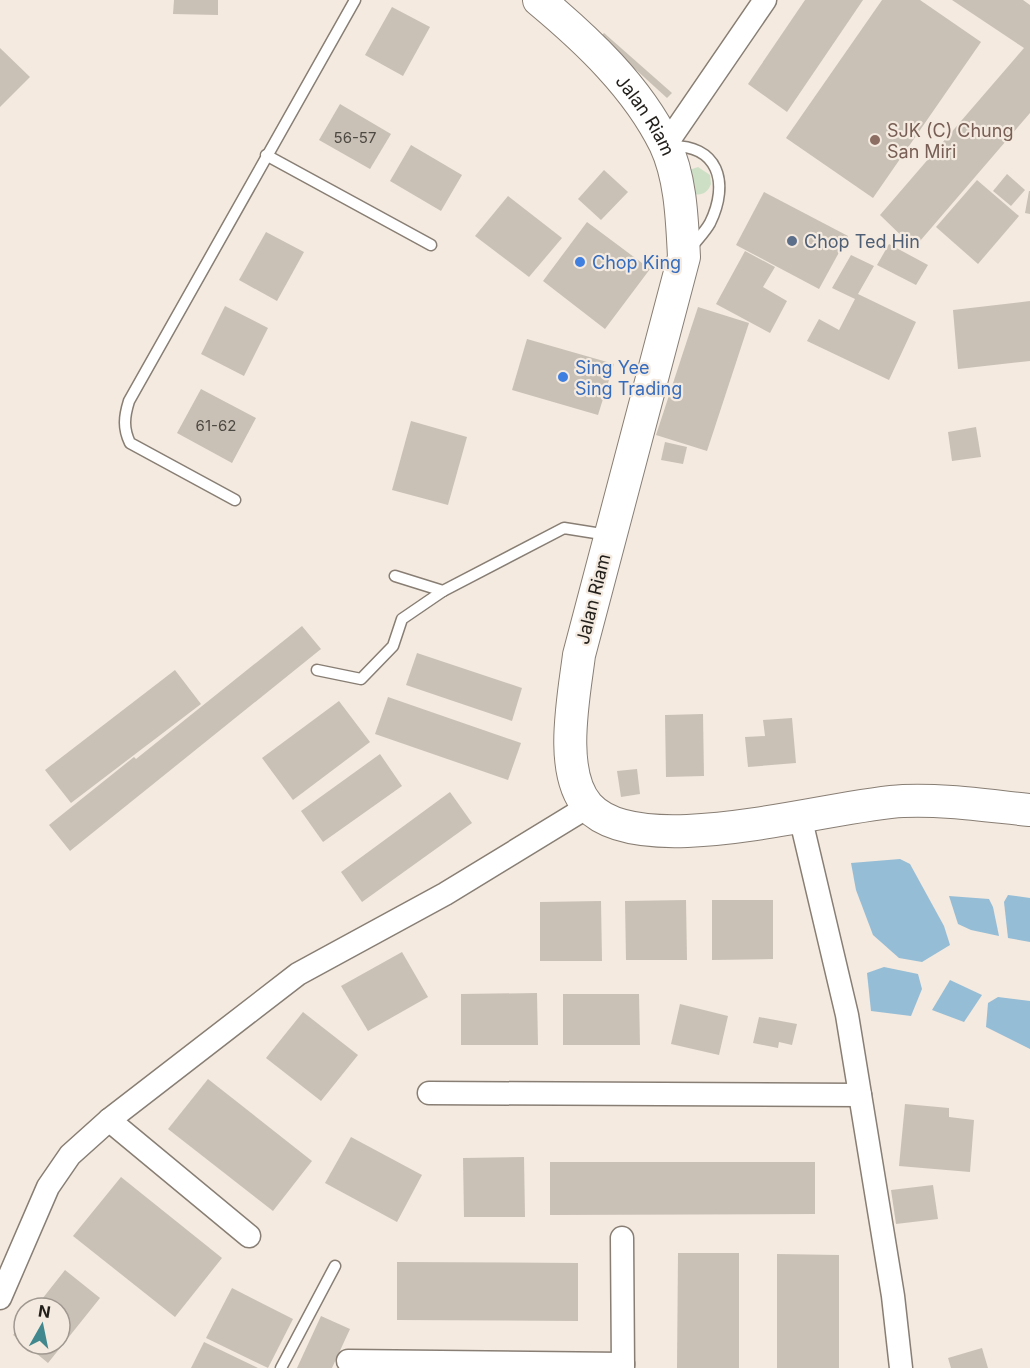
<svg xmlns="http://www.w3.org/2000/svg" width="1030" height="1368" viewBox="0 0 1030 1368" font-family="Inter,sans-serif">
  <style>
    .green { fill: #cde0c6 }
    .water { fill: #96bdd6 }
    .building { fill: #cac1b6 }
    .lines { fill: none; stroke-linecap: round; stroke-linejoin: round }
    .lane-casing { stroke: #887e74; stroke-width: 13 }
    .street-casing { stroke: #887e74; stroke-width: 25 }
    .secondary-casing { stroke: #887e74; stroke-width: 34 }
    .lane { stroke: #fff; stroke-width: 10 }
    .street { stroke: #fff; stroke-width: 22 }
    .secondary { stroke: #fff; stroke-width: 32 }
    .education-dot { fill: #8d6e63; stroke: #f4eadf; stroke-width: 2 }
    .service-dot { fill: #5c6f8a; stroke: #f4eadf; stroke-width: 2 }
    .shop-dot { fill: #3f7fe0; stroke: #f4eadf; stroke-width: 2 }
    .labels { text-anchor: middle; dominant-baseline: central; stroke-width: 4.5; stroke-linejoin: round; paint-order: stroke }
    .number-label { font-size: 15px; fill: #4c4842 }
    .street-label { font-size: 18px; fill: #221f1b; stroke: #f4eadf }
    .education-label { font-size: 18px; fill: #785e54; stroke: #f4eadf; text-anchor: start }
    .service-label { font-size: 18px; fill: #4e5e75; stroke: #f4eadf; text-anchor: start }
    .shop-label { font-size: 18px; fill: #366cbe; stroke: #f4eadf; text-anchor: start }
  </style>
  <rect width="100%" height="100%" fill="#f4eadf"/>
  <path class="green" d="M698,167L710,175L711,184C708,192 702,196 694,194L689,170Z"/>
  <g class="water">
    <path d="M900,859L910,864L944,926L950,945L922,962L899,958L873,935L856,890L851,863Z"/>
    <path d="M1008,895L1030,898V942L1008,938L1004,902Z"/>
    <path d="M949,896L989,899L993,907L999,936L971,930L958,924Z"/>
    <path d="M884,967L918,974L922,989L911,1016L871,1011L867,973Z"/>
    <path d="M950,980L982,995L964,1022L932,1010Z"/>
    <path d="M998,997L1030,1001V1049L986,1027L988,1003Z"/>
  </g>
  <g class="building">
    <path d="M174,0H218V15L173,14Z"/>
    <path d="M805,0H863L787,112L748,84Z"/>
    <path d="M882,0H920L981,42L873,198L786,138Z"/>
    <path d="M952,0H1023L1030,5V113L914,248L880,215L1024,48Z"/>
    <path d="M392,7L430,27L403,76L365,55Z"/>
    <path d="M604,33L672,93L667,98L600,37Z"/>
    <path d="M0,48L30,77L0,107Z"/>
    <path d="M340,104L391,134L370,169L319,140Z"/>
    <path d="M411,145L462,175L441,211L390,181Z"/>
    <path d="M604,170L628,192L601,220L578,199Z"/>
    <path d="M1007,174L1025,190L1011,206L993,191Z"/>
    <path d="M977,180L1019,216L978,264L936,227Z"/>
    <path d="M1029,191H1030V214L1025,213Z"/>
    <path d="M764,192L848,236L819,289L736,245Z"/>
    <path d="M508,196L562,238L529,277L475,236Z"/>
    <path d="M587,222L650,269L605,329L543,281Z"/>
    <path d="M266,232L304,252L277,301L239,280Z"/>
    <path d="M889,244L928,265L916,285L877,265Z"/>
    <path d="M745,251L775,267L763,287L787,301L770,333L716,304Z"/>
    <path d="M851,255L874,266L858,294L916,322L889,380L807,341L819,319L839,330L855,299L832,288Z"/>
    <path d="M1030,301V361L958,369L953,310Z"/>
    <path d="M225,306L268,328L244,376L201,354Z"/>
    <path d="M698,307L749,323L707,451L656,435Z"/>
    <path d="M527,339L614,364L598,415L512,390Z"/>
    <path d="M201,389L256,418L232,463L177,433Z"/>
    <path d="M411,421L467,437L448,505L392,490Z"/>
    <path d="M976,427L981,457L952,461L948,432Z"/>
    <path d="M665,442L687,447L683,464L661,460Z"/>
    <path d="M302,626L321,649L70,851L49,825L134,757L136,759Z"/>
    <path d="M417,653L522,688L512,721L406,685Z"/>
    <path d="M175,670L201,704L71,803L45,770Z"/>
    <path d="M388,697L521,743L508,780L375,734Z"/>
    <path d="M339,701L370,742L293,800L262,758Z"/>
    <path d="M703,714L704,776L666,777L665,715Z"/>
    <path d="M792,718L796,763L748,767L745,737L765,736L763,720Z"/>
    <path d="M380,754L402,786L323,842L301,811Z"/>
    <path d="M637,769L640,794L621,797L617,771Z"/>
    <path d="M450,792L472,823L362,902L341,872Z"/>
    <path d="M686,900L687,960H626L625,901Z"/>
    <path d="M712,900H773V959L712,960Z"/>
    <path d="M601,901L602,961H540V902Z"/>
    <path d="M402,952L428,997L368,1031L341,986Z"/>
    <path d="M537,993L538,1045H461V994Z"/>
    <path d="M563,994H639L640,1045H563Z"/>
    <path d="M680,1004L728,1016L719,1055L671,1044Z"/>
    <path d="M303,1012L358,1055L321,1101L266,1058Z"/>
    <path d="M759,1017L797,1024L792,1045L779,1042L778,1048L753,1043Z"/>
    <path d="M208,1079L312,1161L273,1211L168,1129Z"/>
    <path d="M905,1104L949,1108V1117L974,1120L970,1172L899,1166Z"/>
    <path d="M351,1137L422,1175L397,1222L325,1183Z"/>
    <path d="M524,1157L525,1217H464L463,1158Z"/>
    <path d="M550,1162H815V1214L550,1215Z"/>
    <path d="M121,1177L222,1258L175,1317L73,1236Z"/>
    <path d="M933,1185L938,1219L896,1224L891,1190Z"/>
    <path d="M678,1253H739V1368H677Z"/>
    <path d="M777,1254L839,1255V1368H777Z"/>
    <path d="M397,1262L578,1263V1321L397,1320Z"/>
    <path d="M65,1270L100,1298L48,1363L25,1344H60V1308H35Z"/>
    <path d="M232,1288L293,1319L268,1368L206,1338Z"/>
    <path d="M321,1316L350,1329L332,1368H297Z"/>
    <path d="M24,1322V1343L13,1335Z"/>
    <path d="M204,1342L258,1368H191Z"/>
    <path d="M982,1348L988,1368H951L948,1358Z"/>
  </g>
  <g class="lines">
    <g class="lane-casing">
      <g id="lane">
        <path d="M669,146C718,144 730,182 710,223C705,232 696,241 690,249"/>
        <path d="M266,155L431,245"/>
        <path d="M235,500L130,443C123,428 124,417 129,401L355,0"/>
        <path d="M395,576L443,591L564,528L608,535"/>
        <path d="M317,670L361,679L393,646L402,619L443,591"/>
        <path d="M281,1368L335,1266"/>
      </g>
    </g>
    <g class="street-casing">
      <g id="street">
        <path d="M665,146L765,0"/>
        <path d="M800,816L847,1015L893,1296L901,1368"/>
        <path d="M429,1093L860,1095"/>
        <path d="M109,1120L249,1236"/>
        <path d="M622,1238L623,1368"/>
        <path d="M0,1298L48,1187L70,1155L109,1120L298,974L445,894L589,806"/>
        <path d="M348,1361L623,1364"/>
      </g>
    </g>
    <g class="secondary-casing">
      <g id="secondary">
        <path id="s1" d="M539,0C587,40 637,87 665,144C681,178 682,220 684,257L579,655C574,696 558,772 588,806C640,864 832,804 903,801C944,799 989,806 1030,810"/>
      </g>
    </g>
    <use href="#lane" class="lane"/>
    <use href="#street" class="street"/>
    <use href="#secondary" class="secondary"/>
  </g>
  <circle class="education-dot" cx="875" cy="140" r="6"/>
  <circle class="service-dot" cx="792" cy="241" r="6"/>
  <g class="shop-dot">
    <circle cx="580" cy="262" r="6"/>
    <circle cx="563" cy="377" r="6"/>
  </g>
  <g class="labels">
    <g class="number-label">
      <text x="355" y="137">56-57</text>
      <text x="216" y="425">61-62</text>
    </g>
    <g class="street-label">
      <text stroke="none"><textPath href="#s1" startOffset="158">Jalan Riam</textPath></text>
      <text transform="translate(593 599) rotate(-76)">Jalan Riam</text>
    </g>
    <g class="education-label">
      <text x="887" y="130">SJK (C) Chung<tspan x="887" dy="21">San Miri</tspan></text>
    </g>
    <g class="service-label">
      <text x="804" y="241">Chop Ted Hin</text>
    </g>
    <g class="shop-label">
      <text x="592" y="262">Chop King</text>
      <text x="575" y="367">Sing Yee<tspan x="575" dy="21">Sing Trading</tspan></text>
    </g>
  </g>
  <g transform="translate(42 1326) rotate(9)"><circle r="28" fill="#f4eadf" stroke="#a09991" stroke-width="1.5"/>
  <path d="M0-4.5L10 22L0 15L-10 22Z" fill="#41888e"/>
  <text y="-9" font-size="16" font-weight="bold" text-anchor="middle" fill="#221f1b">N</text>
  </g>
</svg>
